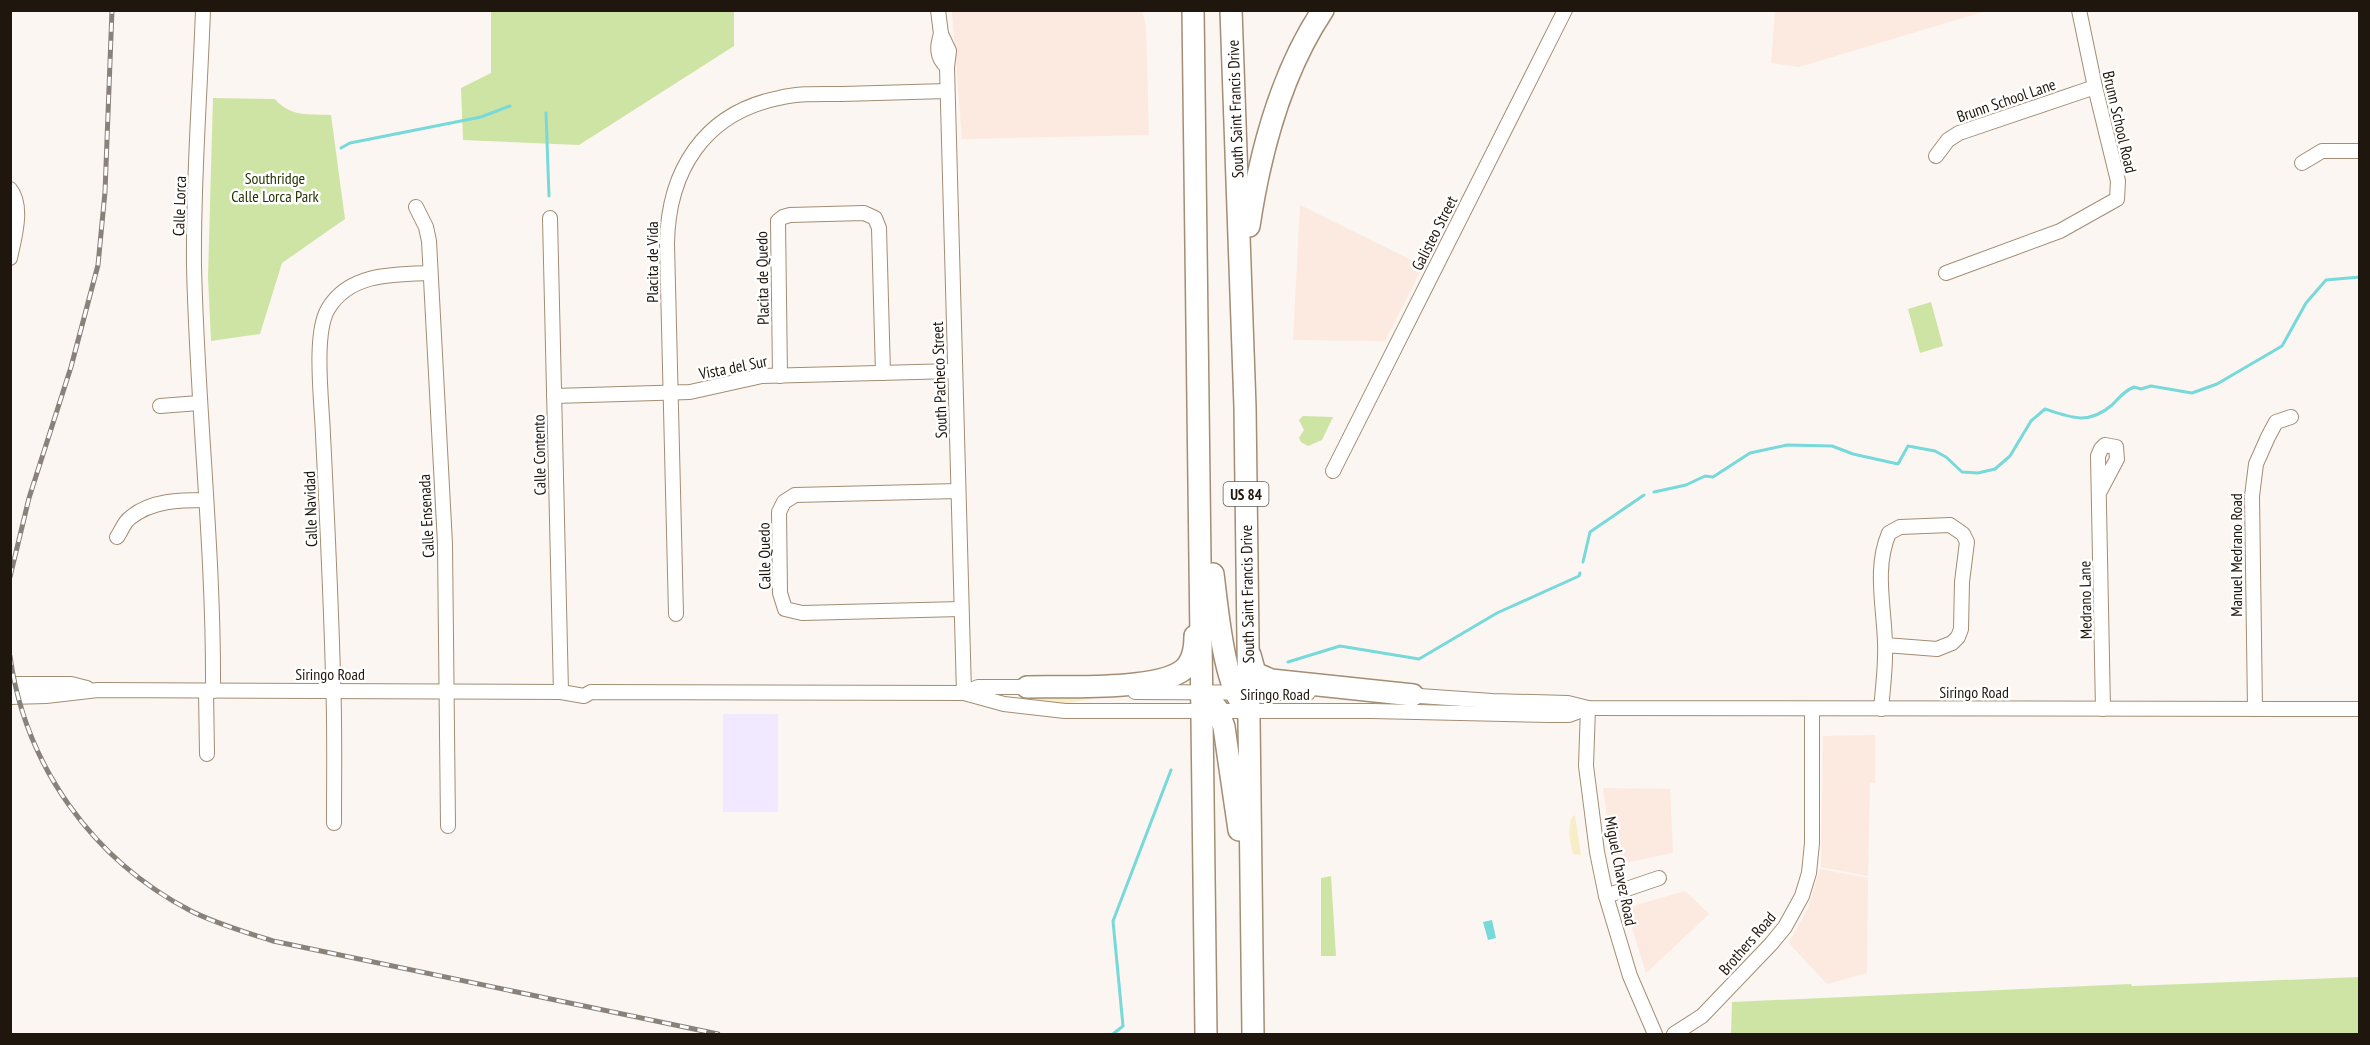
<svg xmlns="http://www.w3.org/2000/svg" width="2370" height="1045" viewBox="0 0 2370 1045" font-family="'PT Sans Narrow',sans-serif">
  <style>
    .commercial { fill: #fce9e0 }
    .industrial { fill: #f0e9ff }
    .green { fill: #cde4a5 }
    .sand { fill: #f7eec8 }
    .water { fill: #77d9da }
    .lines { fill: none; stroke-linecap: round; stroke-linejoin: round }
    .stream { stroke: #77d9da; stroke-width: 3 }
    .minor-casing { stroke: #a38d74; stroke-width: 16 }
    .highway-casing { stroke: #a38d74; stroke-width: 24 }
    .minor { stroke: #fff; stroke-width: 14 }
    .highway { stroke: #fff; stroke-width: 21 }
    .rail-casing { stroke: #89827b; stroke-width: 5 }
    .rail { stroke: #fff; stroke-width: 3; stroke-dasharray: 9; stroke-linecap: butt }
    .labels { text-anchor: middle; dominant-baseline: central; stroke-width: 5; stroke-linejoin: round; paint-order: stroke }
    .shield { fill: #fff; stroke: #625c56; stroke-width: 1.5 }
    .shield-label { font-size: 15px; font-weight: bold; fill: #1f160d }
    .street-label { font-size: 16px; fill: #1f160d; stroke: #fff }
    .park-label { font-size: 16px; fill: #263401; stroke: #fff }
  </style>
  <rect width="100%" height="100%" fill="#fbf6f1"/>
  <g class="commercial">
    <path d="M952,11H1142L1146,26L1149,135L962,139Z"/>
    <path d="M1775,11V10L1986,11L1799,67L1771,63Z"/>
    <path d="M1300,205L1423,266L1385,341L1293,340Z"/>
    <path d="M1875,735V783H1870L1868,876L1821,867L1823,736Z"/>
    <path d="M1603,788L1670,789L1673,853L1614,865Z"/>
    <path d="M1820,869L1868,878L1867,973L1827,984L1789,943L1808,908Z"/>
    <path d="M1685,891L1709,914L1646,973L1626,908Z"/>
  </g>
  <rect class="industrial" x="723" y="714" width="55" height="98"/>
  <g class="green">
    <path d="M491,11H734V46L579,145L463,140L461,88L491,73Z"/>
    <path d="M213,98L275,99C290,117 309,114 331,115L345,219L282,263L260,334L211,341L208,277Z"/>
    <path d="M1931,302L1943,346L1920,353L1908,309Z"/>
    <path d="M1303,416L1333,417L1322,440L1308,446L1301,442L1299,438L1304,430L1299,420Z"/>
    <path d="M1331,876L1336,956H1321V878Z"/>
    <path d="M2359,977V1034H1731L1732,1002L2131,984L2132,986Z"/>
  </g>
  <g class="sand">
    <path d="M1096,694V698L1064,704L1022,698V696Z"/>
    <path d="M1575,815L1581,855L1573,854C1570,841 1567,829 1572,817Z"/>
  </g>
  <path class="water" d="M1492,920L1496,938L1488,940L1483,922Z"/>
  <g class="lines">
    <g class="stream">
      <path d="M546,113L549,196"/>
      <path d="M341,148L350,143L481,117L510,106"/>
      <path d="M1654,492L1686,485L1705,476L1713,477L1750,453L1787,445L1832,446L1853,454L1898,464L1908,446L1935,451L1946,457L1962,472L1978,473L1995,469L2010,456L2031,421L2045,409C2071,418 2089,425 2112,405C2120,397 2124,391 2134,387L2141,389L2151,386L2192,393L2217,384L2282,346L2306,303L2326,280L2360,277"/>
      <path d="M1583,562L1590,532L1644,495"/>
      <path d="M1288,662L1340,646L1419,659L1497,613L1579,576L1580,573"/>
      <path d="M1113,1034L1123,1026L1113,921L1171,770"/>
    </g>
    <g class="minor-casing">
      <g id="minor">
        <path d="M203,10C200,95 193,180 194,265C197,407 214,548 213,691"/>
        <path d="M938,10L941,34L949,51L947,67L964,693"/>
        <path d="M941,34C937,46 936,57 947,67"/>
        <path d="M1936,156L1948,140L1959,133L2095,87"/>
        <path d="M2302,163L2322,151H2360"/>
        <path d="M10,189C24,206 14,239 10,258"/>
        <path d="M416,207L426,227L429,241L445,544L448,826"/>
        <path d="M550,218L561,692"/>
        <path d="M1946,273L2060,231L2117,199L2118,181L2095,87L2079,10"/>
        <path d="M780,376L778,221L783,217L790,215L864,213L875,218L879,228L883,373"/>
        <path d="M554,396L690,392L762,376L955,371"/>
        <path d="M160,406L199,403"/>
        <path d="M1333,471L1565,10"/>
        <path d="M958,491L795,495L784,502L779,512L780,593L785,609L802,613L961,609"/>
        <path d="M2100,491L2117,459L2116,447L2105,445L2101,449L2098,456L2103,709"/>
        <path d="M117,537C121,532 124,522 130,518C151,500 181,500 206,500"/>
        <path d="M676,614L667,244C668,171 704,113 779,98C799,93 821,94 842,94C877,93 912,92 947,91"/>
        <path d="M10,684H71L87,688"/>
        <path d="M206,691L207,754"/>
        <path d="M1135,692L1308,693"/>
        <path d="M964,693L978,687H1035"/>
        <path d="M1405,695L1492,701L1568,703L1588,708L2360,709"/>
        <path d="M10,697L46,696L98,690L561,692L584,696L591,692L964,693L1004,704L1065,711H1372L1549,715H1569L1588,708"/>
        <path d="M1588,708L1586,766L1597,852L1606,896L1630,976L1655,1034"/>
        <path d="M1881,709C1883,687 1886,665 1885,643C1884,606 1874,568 1889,533L1900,527L1950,525L1963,534L1967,542L1962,582L1961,629L1958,637L1952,643L1937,649L1885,645"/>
        <path d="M2255,709L2252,496L2256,464L2268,437L2276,422L2291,417"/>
        <path d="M334,823C334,774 335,725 333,677C331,596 327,516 323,435C322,404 313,334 328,309C349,273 394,274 430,273"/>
        <path d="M1606,896L1659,878"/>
        <path d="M1674,1034L1702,1016L1771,944L1785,927L1802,896L1809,873L1812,843V709"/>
      </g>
    </g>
    <g class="highway-casing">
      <g id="highway">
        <path d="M1193,10L1206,1034"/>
        <path d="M1231,10L1245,407L1253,1034"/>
        <path d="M1249,226C1260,152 1281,73 1323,10"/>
        <path d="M1213,574C1217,604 1224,693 1248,710"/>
        <path d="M1250,655L1255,673L1271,680L1413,695"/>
        <path d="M1027,687C1062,686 1157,691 1183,670C1193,662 1195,648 1195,636"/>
        <path d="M1203,692L1218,710L1224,727L1239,830"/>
      </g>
    </g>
    <use href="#minor" class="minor"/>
    <use href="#highway" class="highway"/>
    <g class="rail-casing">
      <g id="rail">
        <path d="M10,577L29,498L71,367L98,265L105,192L112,10"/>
        <path d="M10,656C25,766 93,860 191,911C217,924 245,932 273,941L718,1034"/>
      </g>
    </g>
    <use href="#rail" class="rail"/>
  </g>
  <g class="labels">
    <rect class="shield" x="1223.5" y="482" width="45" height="24" rx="4.5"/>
    <g class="shield-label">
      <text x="1246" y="494">US 84</text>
    </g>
    <g class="street-label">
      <text transform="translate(2006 100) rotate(-19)">Brunn School Lane</text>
      <text transform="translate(1235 109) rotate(-92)">South Saint Francis Drive</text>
      <text transform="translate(2120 122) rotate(77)">Brunn School Road</text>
      <text transform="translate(179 206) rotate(-88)">Calle Lorca</text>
      <text transform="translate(1434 233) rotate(-63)">Galisteo Street</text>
      <text transform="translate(652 262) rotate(-90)">Placita de Vida</text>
      <text transform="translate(762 278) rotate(-91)">Placita de Quedo</text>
      <text transform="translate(733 367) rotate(-11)">Vista del Sur</text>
      <text transform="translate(939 380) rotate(-92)">South Pacheco Street</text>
      <text transform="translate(539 455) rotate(-91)">Calle Contento</text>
      <text transform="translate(310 509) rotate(-92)">Calle Navidad</text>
      <text transform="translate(426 516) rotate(-93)">Calle Ensenada</text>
      <text transform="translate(2236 555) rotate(-90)">Manuel Medrano Road</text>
      <text transform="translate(764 556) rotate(-91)">Calle Quedo</text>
      <text transform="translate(1247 594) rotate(-91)">South Saint Francis Drive</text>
      <text transform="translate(2085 600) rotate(-91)">Medrano Lane</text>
      <text x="330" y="674">Siringo Road</text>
      <text x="1974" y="692">Siringo Road</text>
      <text x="1275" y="694">Siringo Road</text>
      <text transform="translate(1621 871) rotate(79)">Miguel Chavez Road</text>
      <text transform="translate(1747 943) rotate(-49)">Brothers Road</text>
    </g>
    <g class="park-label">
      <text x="275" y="178">Southridge<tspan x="275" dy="18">Calle Lorca Park</tspan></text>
    </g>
  </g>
  <rect width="2370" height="1045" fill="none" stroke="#1f160d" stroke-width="24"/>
</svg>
